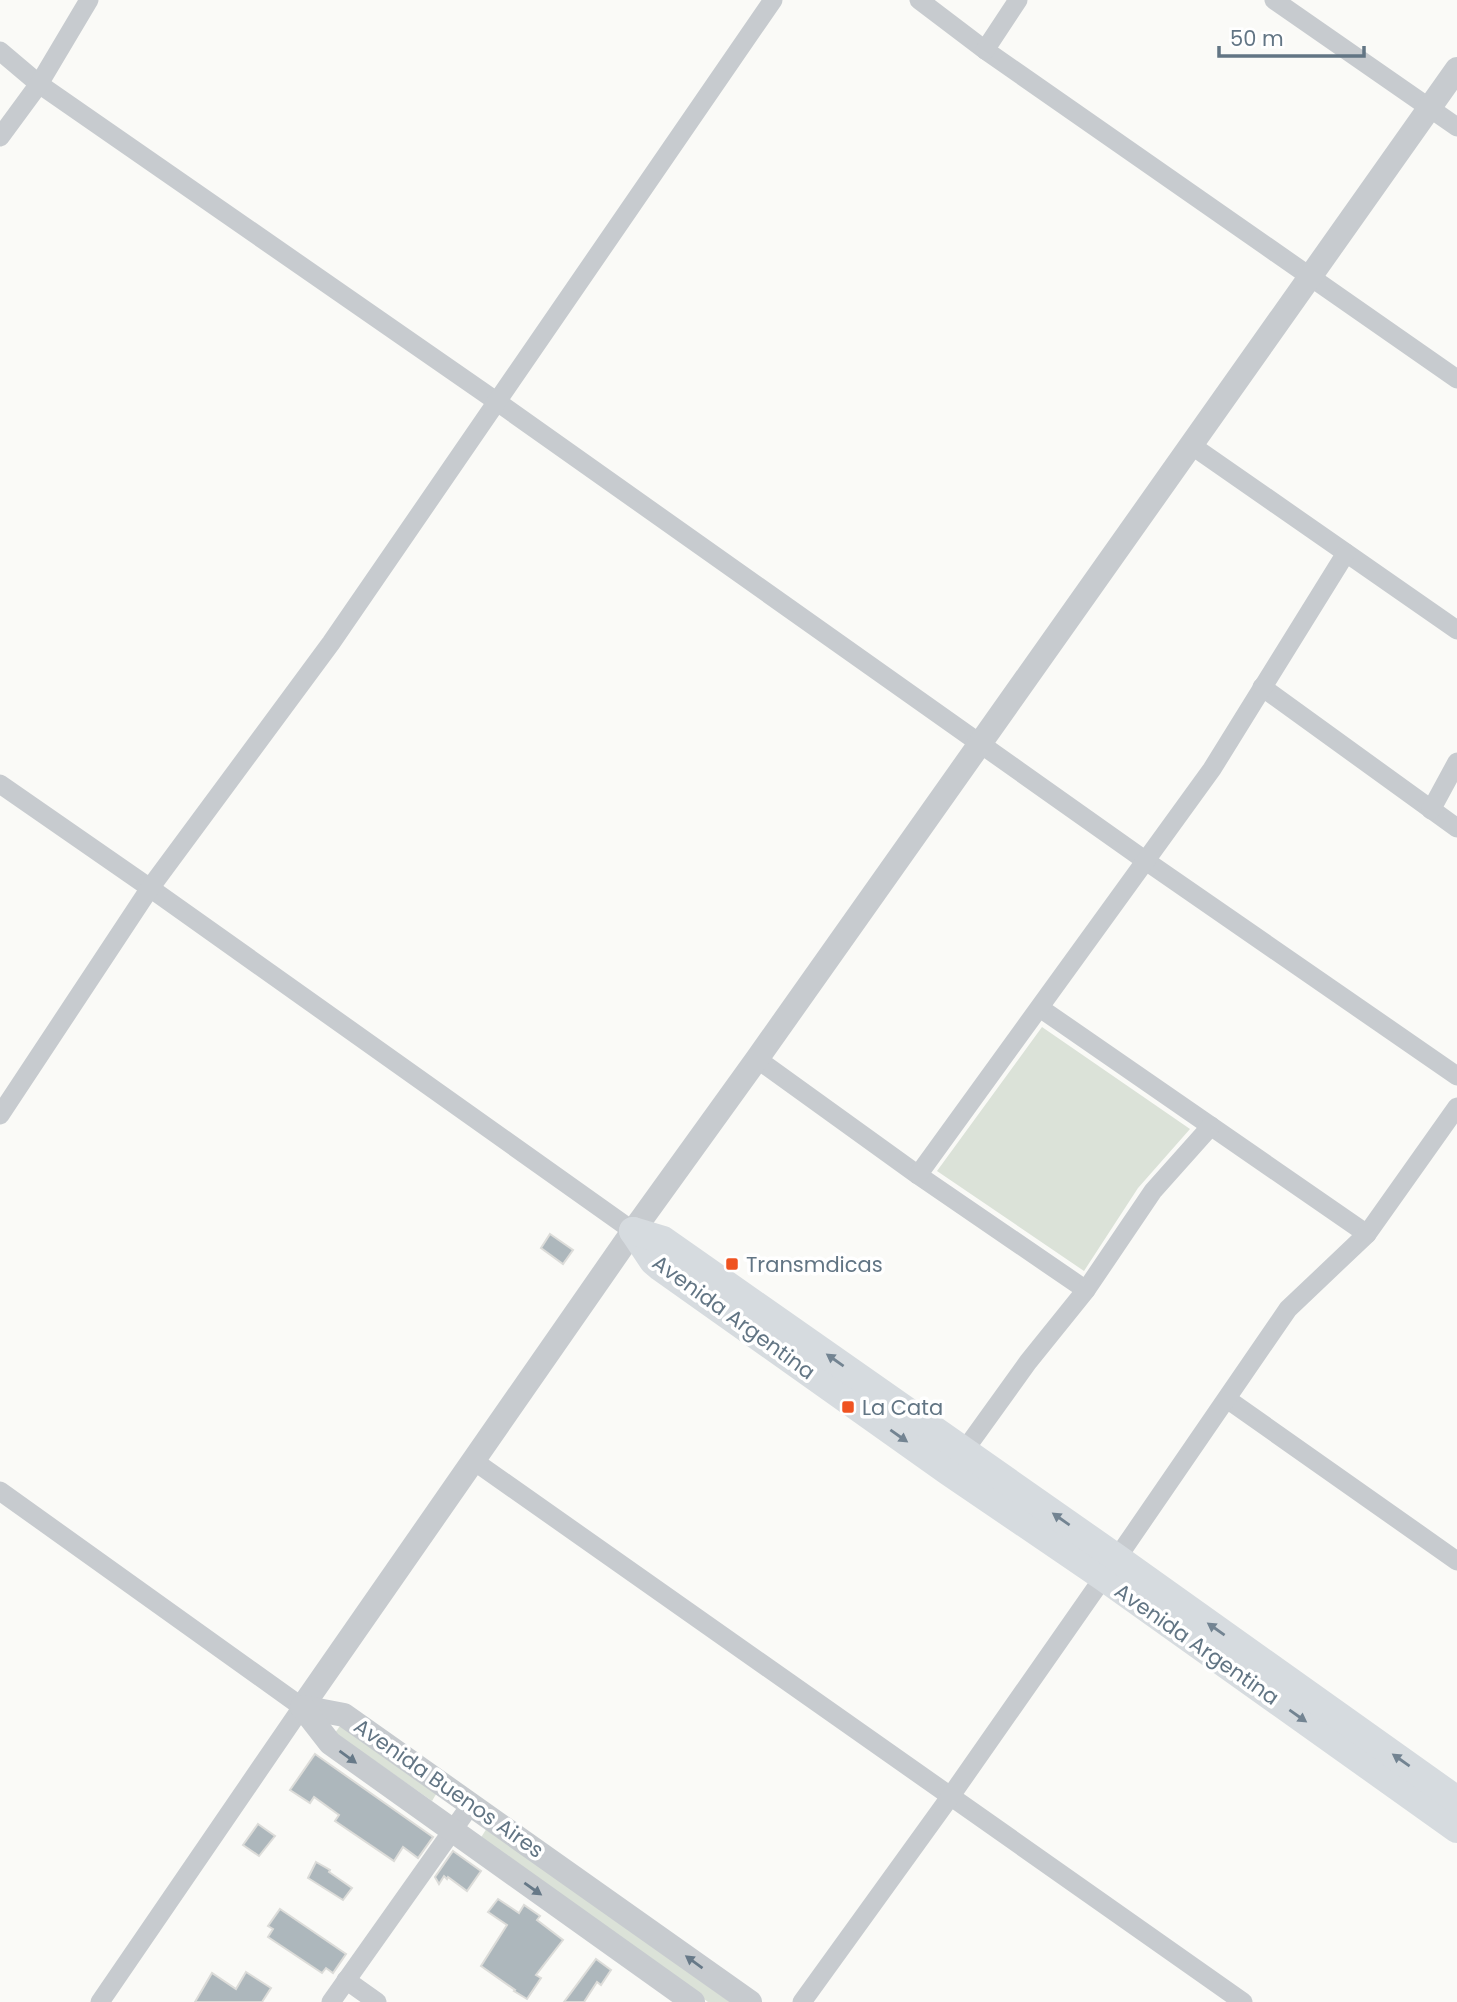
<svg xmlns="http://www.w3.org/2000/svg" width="1457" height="2002" viewBox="0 0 1457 2002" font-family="Poppins,sans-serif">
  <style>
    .green { fill: #dbe2d8 }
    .building { fill: #adb7bc; stroke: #dcdcd9; stroke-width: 2 }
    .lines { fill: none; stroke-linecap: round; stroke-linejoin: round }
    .minor { stroke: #c7cbcf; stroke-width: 19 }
    .tertiary { stroke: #c7cbcf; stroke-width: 24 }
    .secondary { stroke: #d6dbdf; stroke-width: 28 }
    .oneway { fill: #738492 }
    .oneway2 { fill: #677988 }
    .poi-dot { fill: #ef5321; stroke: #fff; stroke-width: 2.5 }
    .labels { text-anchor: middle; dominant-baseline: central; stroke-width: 7; stroke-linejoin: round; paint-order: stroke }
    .poi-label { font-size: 21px; fill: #627584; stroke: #fff; text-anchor: start }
    .street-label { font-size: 21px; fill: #627584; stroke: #fff }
  </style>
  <rect width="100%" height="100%" fill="#fafaf7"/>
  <g class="green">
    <path d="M1042,1027L1190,1129L1138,1188L1084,1271L937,1171Z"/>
    <path d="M342,1723L438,1791L432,1801L335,1733Z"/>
    <path d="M487,1828L730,2002H708L480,1839Z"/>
  </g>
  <g class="building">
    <path d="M550,1234L573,1250L563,1264L541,1248Z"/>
    <path d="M315,1754L433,1837L418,1858L403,1847L394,1861L335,1821L339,1815L314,1797L310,1803L290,1790Z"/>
    <path d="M258,1824L275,1836L259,1856L243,1845Z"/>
    <path d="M453,1851L481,1871L467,1891L448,1877L447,1879L444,1876L439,1884L435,1877Z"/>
    <path d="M316,1862L330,1870L329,1872L352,1888L343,1900L308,1878Z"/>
    <path d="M498,1899L519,1913L524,1905L540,1916L537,1920L563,1940L536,1975L541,1978L527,1999L514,1991L515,1990L481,1966L507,1925L488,1912Z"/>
    <path d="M280,1909L346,1954L333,1973L326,1968L322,1973L268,1937L273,1929L268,1926Z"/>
    <path d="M596,1959L611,1970L601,1985L597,1982L584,2002H564Z"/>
    <path d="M246,1972L271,1988L262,2002H195L212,1973L236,1989Z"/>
  </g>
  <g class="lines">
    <g class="minor">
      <path d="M919,0L985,50L1457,379"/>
      <path d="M1274,0L1457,127"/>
      <path d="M985,50L1018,0"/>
      <path d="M0,51L39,84L496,401L1146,861L1457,1076"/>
      <path d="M0,137L39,84L89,0"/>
      <path d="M1191,445L1457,630"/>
      <path d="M1262,687L1457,828"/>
      <path d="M0,784L150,888L633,1231"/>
      <path d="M1431,810L1457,762"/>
      <path d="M1040,1008L1367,1234"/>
      <path d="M757,1059L918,1175L1086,1290"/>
      <path d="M0,1115L150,888L331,643L773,0"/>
      <path d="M918,1175L1212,769L1346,553"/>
      <path d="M1227,1399L1457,1561"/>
      <path d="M964,1451L1028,1362L1086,1290L1153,1191L1211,1126"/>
      <path d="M474,1461L1243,2002"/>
      <path d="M0,1491L302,1707L100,2002"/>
      <path d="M346,1980L377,2002"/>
      <path d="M331,2002L472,1803"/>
      <path d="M802,2002L950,1797L1117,1558L1288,1309L1367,1234L1457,1107"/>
    </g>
    <g class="tertiary">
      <path d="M302,1707L633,1231L757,1059L1457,69"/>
      <path d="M302,1707L344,1715L750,2002"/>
      <path d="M302,1707L330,1743L693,2002"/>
    </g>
    <g class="secondary">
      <path d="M633,1231L653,1261L660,1267L949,1472L1103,1577L1457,1829"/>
      <path d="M633,1231L663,1240L673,1247L1117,1558L1457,1800"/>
    </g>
  </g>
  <defs><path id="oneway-solid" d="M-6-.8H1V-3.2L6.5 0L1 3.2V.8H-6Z" transform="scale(1.75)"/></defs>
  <g class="oneway">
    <use href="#oneway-solid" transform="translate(835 1360) rotate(-145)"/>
    <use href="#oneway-solid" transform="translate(899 1436) rotate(35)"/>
    <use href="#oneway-solid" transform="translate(1061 1519) rotate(-145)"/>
    <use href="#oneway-solid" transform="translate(1216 1629) rotate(-145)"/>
    <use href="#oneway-solid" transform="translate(1298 1716) rotate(35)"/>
    <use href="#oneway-solid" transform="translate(1401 1760) rotate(-145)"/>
  </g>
  <g class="oneway2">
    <use href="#oneway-solid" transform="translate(348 1757) rotate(36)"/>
    <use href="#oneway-solid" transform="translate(533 1889) rotate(35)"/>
    <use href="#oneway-solid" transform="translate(694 1962) rotate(-144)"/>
  </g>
  <g class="poi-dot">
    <rect x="725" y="1257" width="14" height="14" rx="3.5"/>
    <rect x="841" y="1400" width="14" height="14" rx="3.5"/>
  </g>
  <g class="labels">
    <g class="poi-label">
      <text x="746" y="1264">Transmdicas</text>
      <text x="862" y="1407">La Cata</text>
    </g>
    <g class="street-label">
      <text transform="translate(734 1317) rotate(36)">Avenida Argentina</text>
      <text transform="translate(1197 1644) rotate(35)">Avenida Argentina</text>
      <text transform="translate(449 1788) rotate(35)">Avenida Buenos Aires</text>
    </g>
  </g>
  <path d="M1219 46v10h145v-10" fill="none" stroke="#627584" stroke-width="3.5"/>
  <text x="1230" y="46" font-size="21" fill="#627584" stroke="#ffffff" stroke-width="5" paint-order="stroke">50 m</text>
</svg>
